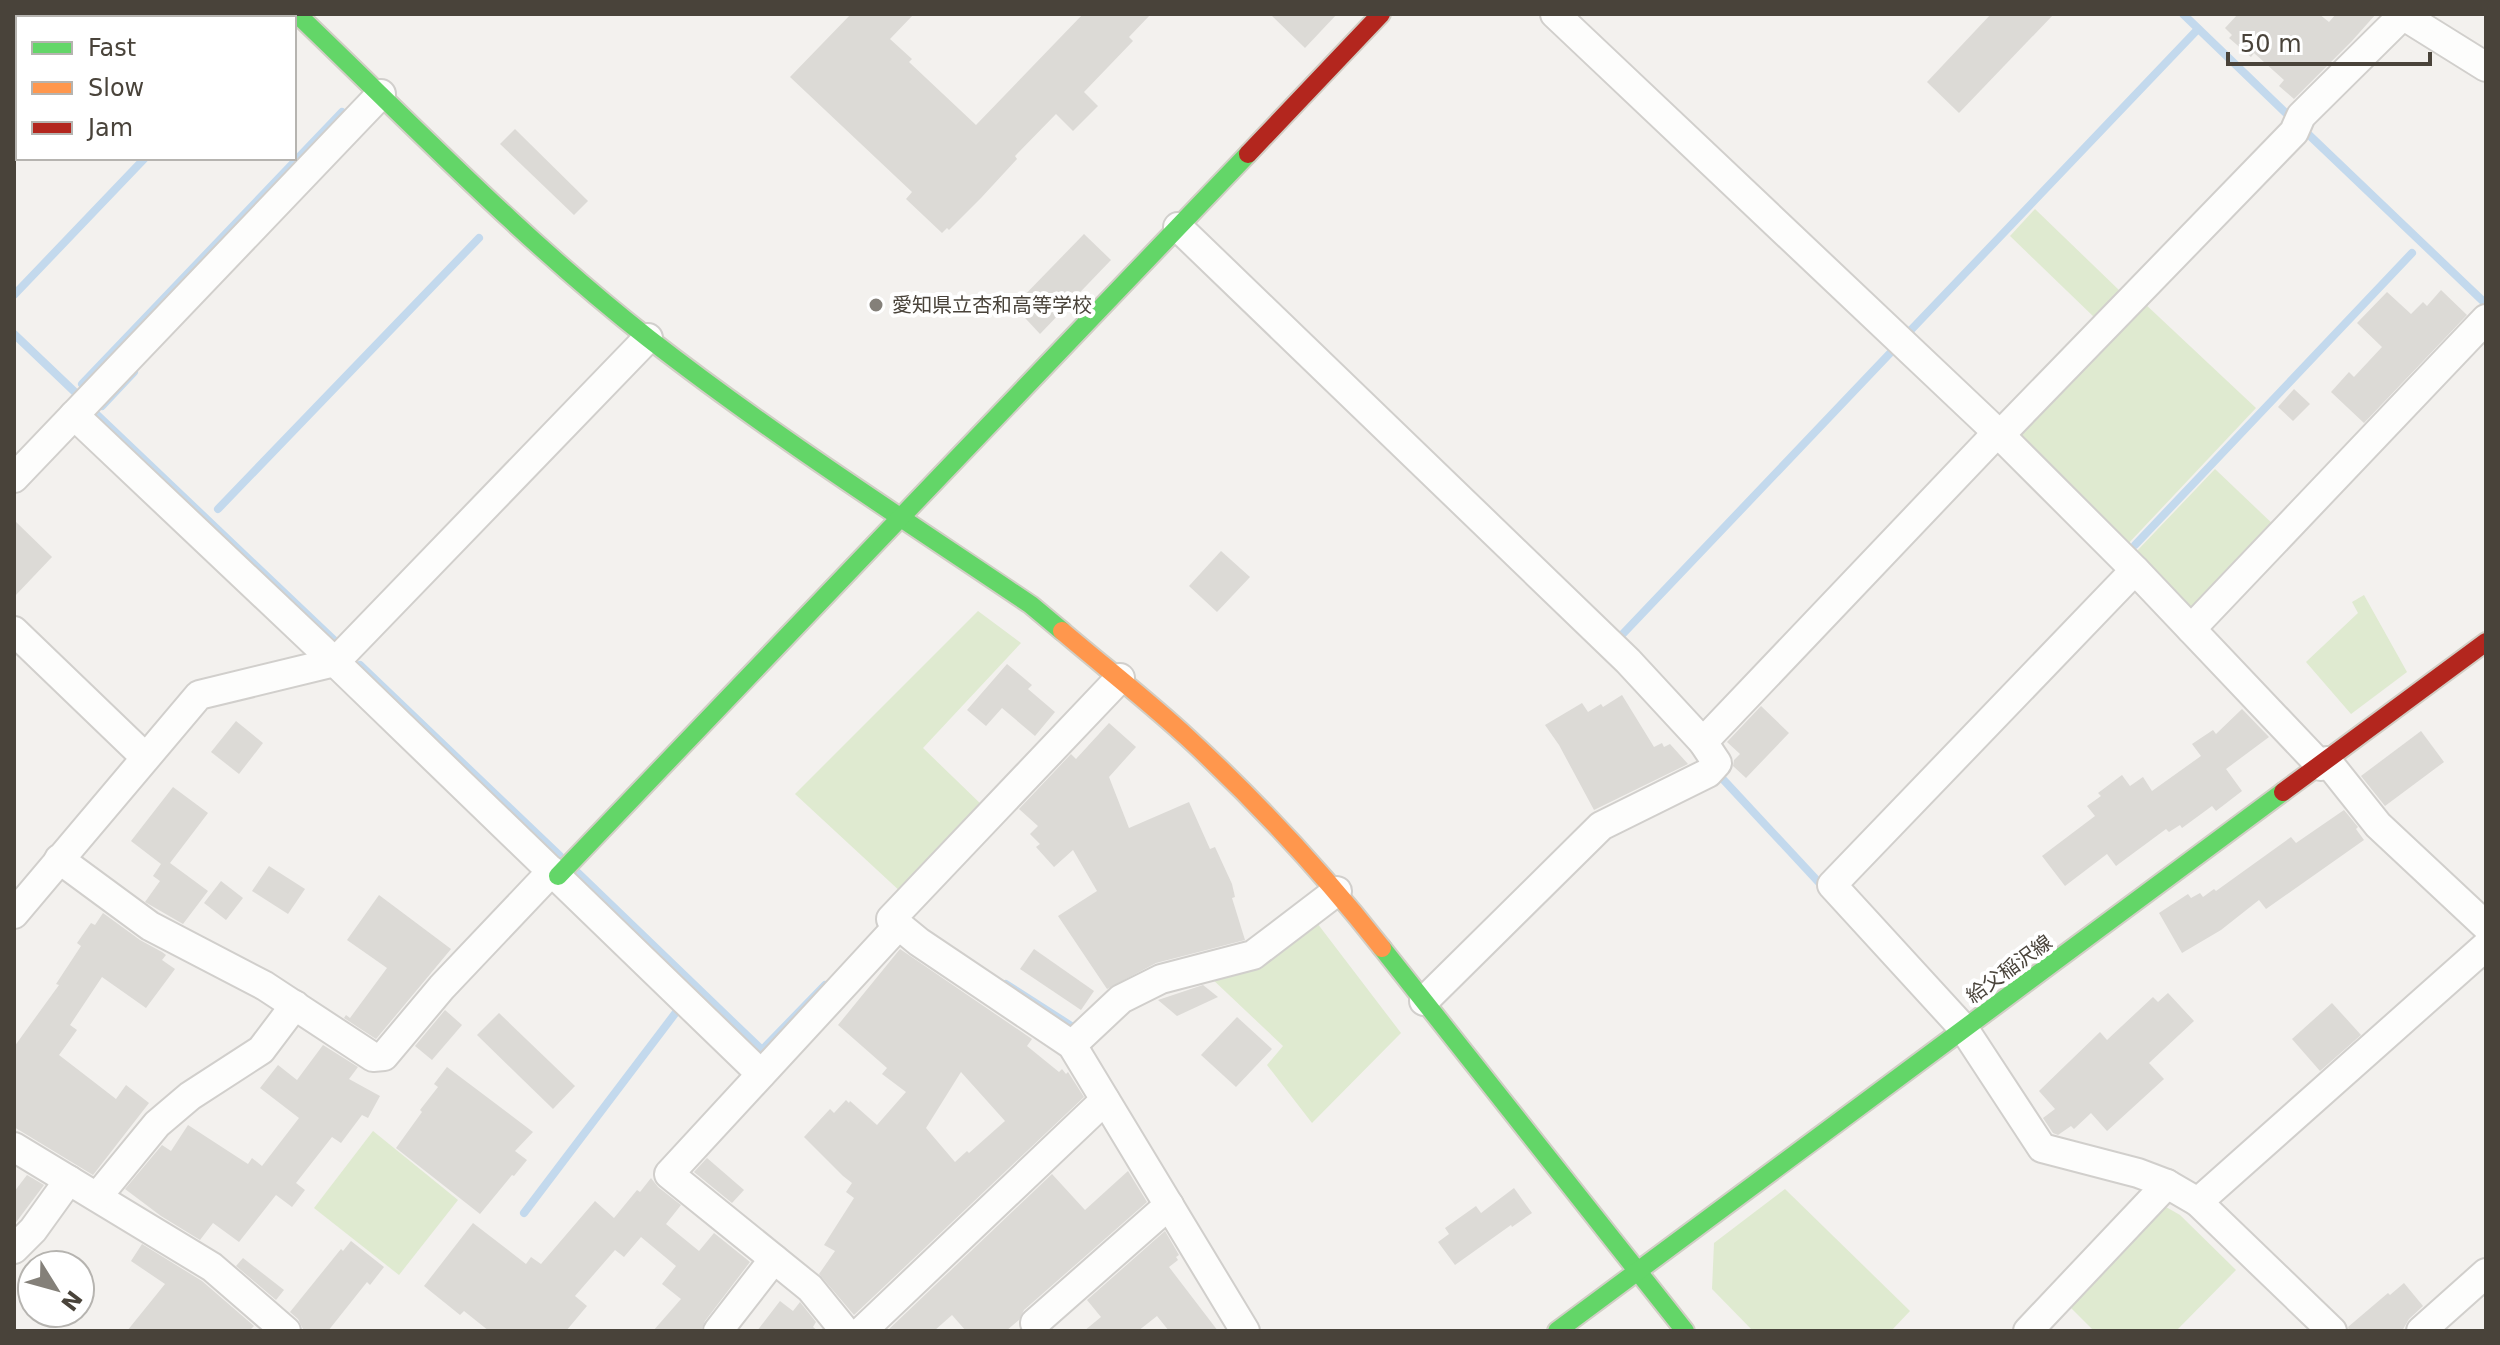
<svg xmlns="http://www.w3.org/2000/svg" width="2500" height="1345" viewBox="0 0 2500 1345" font-family="'DejaVu Sans','Noto Sans JP',sans-serif">
  <style>
    .green { fill: #dfead0 }
    .lines { fill: none; stroke-linecap: round; stroke-linejoin: round }
    .stream { stroke: #c3d9ed; stroke-width: 8 }
    .building { fill: #dcdad6; fill-rule: evenodd }
    .street-casing { stroke: #d1cfcc; stroke-width: 32 }
    .fast-casing { stroke: #d1cec5; stroke-width: 22 }
    .slow-casing { stroke: #d1cec5; stroke-width: 22 }
    .jam-casing { stroke: #d1cec5; stroke-width: 22 }
    .street { stroke: #fdfdfc; stroke-width: 28 }
    .fast { stroke: #63d668; stroke-width: 18 }
    .slow { stroke: #ff974d; stroke-width: 18 }
    .jam { stroke: #b3261e; stroke-width: 18 }
    .poi-dot { fill: #848079; stroke: #fff; stroke-width: 3 }
    .labels { text-anchor: middle; dominant-baseline: central; stroke-width: 8; stroke-linejoin: round; paint-order: stroke }
    .poi-label { font-size: 20px; fill: #49433a; stroke: #fff; text-anchor: start }
    .street-label { font-size: 20px; fill: #49433a; stroke: #fff }
  </style>
  <rect width="100%" height="100%" fill="#f3f1ee"/>
  <g class="green">
    <path d="M2035,209L2120,291L2095,318L2010,236Z"/>
    <path d="M2143,302L2256,408L2127,545L2013,437Z"/>
    <path d="M2215,469L2278,529L2193,613L2136,552Z"/>
    <path d="M2364,595L2407,672L2351,714L2306,662L2358,613L2352,602Z"/>
    <path d="M978,611L1021,643L923,748L984,807L903,894L795,794Z"/>
    <path d="M1314,919L1401,1033L1312,1123L1267,1065L1283,1046L1209,976Z"/>
    <path d="M373,1131L458,1200L399,1275L314,1208Z"/>
    <path d="M1785,1189L1910,1311L1891,1331H1753L1712,1289L1714,1243Z"/>
    <path d="M2166,1207L2180,1215L2236,1270L2176,1331H2094L2069,1306Z"/>
  </g>
  <g class="lines">
    <g class="stream">
      <path d="M2183,14L2289,116"/>
      <path d="M2308,134L2486,304"/>
      <path d="M14,295L145,158"/>
      <path d="M1909,332L2198,29"/>
      <path d="M14,334L78,395"/>
      <path d="M82,384L342,112"/>
      <path d="M102,406L134,372"/>
      <path d="M93,411L336,642"/>
      <path d="M218,509L479,238"/>
      <path d="M2135,545L2412,253"/>
      <path d="M1617,640L1894,349"/>
      <path d="M360,665L560,856"/>
      <path d="M1719,775L1825,889"/>
      <path d="M578,873L762,1050L825,985"/>
      <path d="M1006,984L1076,1029"/>
      <path d="M524,1213L680,1007"/>
    </g>
  </g>
  <g class="building">
    <path d="M851,14H914L890,39L912,59L909,62L976,125L1083,14H1151L1129,37L1133,41L1084,92L1098,106L1073,131L1056,114L1015,156L1017,159L981,198L949,230L947,228L942,233L906,199L912,192L790,77Z"/>
    <path d="M1270,14H1337L1305,48Z"/>
    <path d="M1991,14H2054L1959,113L1927,82Z"/>
    <path d="M2238,14H2319L2329,22L2336,14H2376L2351,42L2294,99L2279,86L2284,80L2254,53L2251,57L2229,38L2232,35L2225,28Z"/>
    <path d="M515,129L588,201L574,215L500,144Z"/>
    <path d="M1084,234L1111,260L1040,334L1014,306Z"/>
    <path d="M2441,290L2467,315L2364,423L2331,392L2349,372L2354,377L2382,347L2357,323L2387,292L2411,314L2423,302L2427,306Z"/>
    <path d="M2294,389L2310,404L2293,421L2278,407Z"/>
    <path d="M14,520L52,557L14,597Z"/>
    <path d="M1221,551L1250,577L1217,612L1189,586Z"/>
    <path d="M1007,664L1032,685L1028,689L1055,712L1035,736L1002,708L986,726L967,710Z"/>
    <path d="M1622,695L1654,747L1662,743L1664,747L1670,744L1688,764L1594,810L1559,745L1545,725L1582,703L1588,712L1601,704L1603,707Z"/>
    <path d="M1761,706L1789,733L1746,778L1733,766L1734,760L1740,754L1727,742Z"/>
    <path d="M2242,709L2269,737L2226,769L2242,791L2216,811L2212,806L2182,828L2180,825L2169,832L2166,829L2116,866L2107,854L2065,886L2042,856L2095,816L2087,806L2101,796L2098,793L2122,775L2130,786L2143,777L2152,791L2201,756L2192,744L2213,730L2216,734Z"/>
    <path d="M236,721L263,743L239,774L211,752Z"/>
    <path d="M1109,723L1136,747L1109,777L1129,828L1189,802L1210,849L1215,847L1232,884L1235,897L1232,898L1245,940L1156,963L1107,989L1058,916L1097,891L1073,850L1054,867L1036,847L1040,844L1030,834L1038,826L1019,809L1071,754L1076,759Z"/>
    <path d="M2421,731L2444,762L2385,806L2361,776Z"/>
    <path d="M173,787L208,813L170,863L208,891L183,924L145,902L160,881L153,876L161,864L131,841Z"/>
    <path d="M2344,810L2358,827L2356,829L2364,840L2266,909L2259,900L2221,930L2182,953L2159,913L2188,894L2191,898L2200,893L2203,897L2214,889L2216,891L2291,837L2296,843Z"/>
    <path d="M269,866L305,889L288,914L252,891Z"/>
    <path d="M221,881L243,898L226,920L204,903Z"/>
    <path d="M379,895L451,949L376,1039L344,1018L346,1015L350,1018L387,968L347,940Z"/>
    <path d="M103,913L140,940L162,952L166,955L162,960L175,969L146,1008L102,977L70,1025L77,1030L59,1055L116,1099L126,1085L149,1103L93,1175L14,1127V1047L59,985L56,984L81,946L77,943L91,923L95,925Z"/>
    <path d="M900,949L1032,1039L1027,1046L1059,1072L1062,1069L1066,1074L1068,1072L1084,1097L854,1315L819,1274L835,1251L824,1245L854,1198L846,1192L852,1183L843,1176L804,1137L830,1109L834,1113L846,1100L849,1103L850,1101L877,1125L906,1092L882,1074L887,1068L838,1025ZM961,1072L1005,1121L969,1153L967,1151L955,1162L926,1128Z"/>
    <path d="M1034,949L1094,991L1081,1010L1020,969Z"/>
    <path d="M1203,985L1218,997L1177,1016L1158,1000Z"/>
    <path d="M2168,993L2194,1021L2149,1063L2164,1079L2107,1131L2091,1113L2074,1129L2071,1126L2058,1135L2053,1133L2043,1118L2055,1109L2039,1091L2100,1032L2107,1040L2153,997L2158,1002Z"/>
    <path d="M2332,1003L2361,1035L2320,1071L2292,1039Z"/>
    <path d="M445,1010L462,1025L432,1060L415,1046Z"/>
    <path d="M499,1013L575,1086L553,1109L477,1035Z"/>
    <path d="M1237,1017L1272,1049L1236,1087L1201,1055Z"/>
    <path d="M323,1045L358,1067L349,1079L380,1096L368,1118L362,1115L341,1143L332,1137L296,1183L305,1190L292,1207L276,1195L239,1242L213,1223L200,1240L161,1216L125,1189L162,1145L171,1151L188,1125L248,1164L252,1158L262,1166L299,1118L260,1088L278,1065L297,1080Z"/>
    <path d="M447,1067L533,1132L515,1151L527,1160L514,1176L512,1175L480,1214L396,1148L422,1112L420,1110L438,1087L434,1084Z"/>
    <path d="M707,1158L744,1190L732,1203L694,1172Z"/>
    <path d="M1128,1171L1147,1202L1024,1310L1019,1320L1006,1331H966L952,1315L934,1331H887L1052,1174L1085,1210Z"/>
    <path d="M27,1175L44,1185L14,1225V1192Z"/>
    <path d="M651,1178L658,1187L681,1205L666,1224L699,1251L714,1233L750,1262L705,1321L701,1331H653L681,1299L662,1284L676,1266L641,1237L624,1257L615,1250L575,1296L587,1306L566,1331H489L464,1311L460,1315L424,1286L473,1223L526,1264L531,1257L541,1264L595,1201L614,1218L637,1190L640,1192Z"/>
    <path d="M1514,1188L1532,1213L1512,1227L1511,1225L1455,1265L1438,1242L1449,1234L1445,1228L1476,1206L1481,1213Z"/>
    <path d="M1165,1231L1179,1255L1176,1257L1178,1260L1169,1267L1218,1331H1169L1157,1316L1138,1331H1084L1101,1317L1087,1300Z"/>
    <path d="M351,1241L384,1267L370,1285L367,1282L328,1331H304L298,1319L290,1312L341,1249L343,1251Z"/>
    <path d="M142,1244L202,1281L254,1326L249,1331H127L165,1284L131,1261Z"/>
    <path d="M243,1258L284,1290L276,1300L236,1266Z"/>
    <path d="M2404,1283L2423,1306L2409,1319L2402,1331H2349L2348,1327L2388,1293L2390,1295Z"/>
    <path d="M780,1301L793,1311L800,1302L816,1322L813,1327L818,1331H757Z"/>
  </g>
  <g class="lines">
    <g class="street-casing">
      <g id="street">
        <path d="M1555,14L2000,435L2135,570L2321,766"/>
        <path d="M2401,14L2486,67"/>
        <path d="M115,18L119,14"/>
        <path d="M14,123L18,119"/>
        <path d="M1178,227L1628,661L1703,742"/>
        <path d="M74,415L335,662L761,1074"/>
        <path d="M2000,435L2294,132L2301,116L2404,14"/>
        <path d="M14,478L381,94"/>
        <path d="M2135,570L1832,885L1964,1029L2042,1148L2138,1173L2167,1184L2198,1202L2332,1331"/>
        <path d="M2191,629L2486,319"/>
        <path d="M14,631L145,757"/>
        <path d="M1120,678L891,919L919,942L1072,1045L1245,1331"/>
        <path d="M2327,761L2378,825L2486,926"/>
        <path d="M59,859L150,926L265,986L373,1057L384,1056L442,987L552,871"/>
        <path d="M14,914L199,695L335,662L648,338"/>
        <path d="M1424,1001L1601,826L1708,773L1717,763L1703,742L1997,433"/>
        <path d="M1072,1045L1121,999L1161,979L1253,955L1337,891"/>
        <path d="M14,1147L212,1267L286,1331"/>
        <path d="M97,1197L157,1124L190,1096L261,1050L295,1005"/>
        <path d="M2198,1202L2486,946"/>
        <path d="M14,1249L33,1230L69,1180"/>
        <path d="M1035,1323L1169,1205"/>
        <path d="M718,1331L774,1259"/>
        <path d="M845,1331L810,1288L669,1174L899,925"/>
        <path d="M862,1331L1105,1100"/>
        <path d="M2028,1331L2167,1184"/>
        <path d="M2421,1331L2486,1273"/>
      </g>
    </g>
    <g class="fast-casing">
      <g id="fast">
        <path d="M297,14C412,124 523,240 648,338C771,434 902,518 1031,605L1062,631"/>
        <path d="M558,876L1248,154"/>
        <path d="M1382,948L1685,1331"/>
        <path d="M1557,1331L2283,792"/>
      </g>
    </g>
    <g class="slow-casing">
      <path id="slow" d="M1062,631C1103,666 1147,700 1188,738C1258,803 1323,873 1382,948"/>
    </g>
    <g class="jam-casing">
      <g id="jam">
        <path d="M1248,154L1381,14"/>
        <path d="M2283,792L2486,642"/>
      </g>
    </g>
    <use href="#street" class="street"/>
    <use href="#fast" class="fast"/>
    <use href="#slow" class="slow"/>
    <use href="#jam" class="jam"/>
  </g>
  <circle class="poi-dot" cx="876" cy="305" r="8"/>
  <g class="labels">
    <g class="poi-label">
      <text x="892" y="305">愛知県立杏和高等学校</text>
    </g>
    <g class="street-label">
      <text transform="translate(2009 969) rotate(-36)">給父稲沢線</text>
    </g>
  </g>
  <rect width="2500" height="1345" fill="none" stroke="#49433a" stroke-width="32"/>
  <rect x="16" y="16" width="280" height="144" fill="#ffffff" stroke="#b6b4b0" stroke-width="2"/>
  <rect x="32" y="42" width="40" height="12" fill="#63d668" stroke="#b6b4b0" stroke-width="2"/>
  <text x="88" y="56" font-size="24" fill="#49433a">Fast</text>
  <rect x="32" y="82" width="40" height="12" fill="#ff974d" stroke="#b6b4b0" stroke-width="2"/>
  <text x="88" y="96" font-size="24" fill="#49433a">Slow</text>
  <rect x="32" y="122" width="40" height="12" fill="#b3261e" stroke="#b6b4b0" stroke-width="2"/>
  <text x="88" y="136" font-size="24" fill="#49433a">Jam</text>
  <g transform="translate(56 1289) rotate(127)"><circle r="38" fill="#ffffff" stroke="#b6b4b0" stroke-width="2"/>
  <path d="M0-6L14 30L0 20L-14 30Z" fill="#848079"/>
  <text y="-12" font-size="22" font-weight="bold" text-anchor="middle" fill="#49433a">N</text>
  </g>
  <path d="M2228 52v12h202v-12" fill="none" stroke="#49433a" stroke-width="4"/>
  <text x="2240" y="52" font-size="24" fill="#49433a" stroke="#ffffff" stroke-width="6" paint-order="stroke">50 m</text>
</svg>
